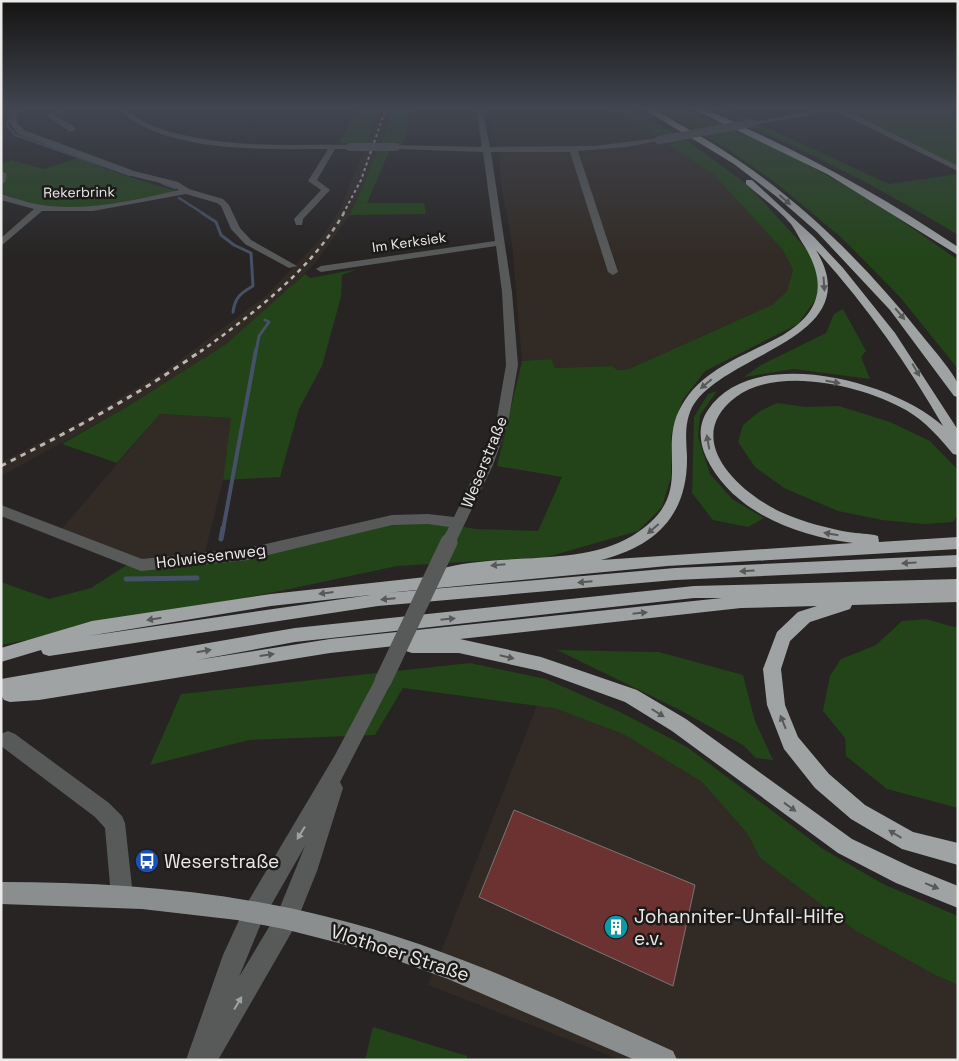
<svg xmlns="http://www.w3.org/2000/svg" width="959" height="1061" viewBox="0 0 959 1061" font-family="'Space Grotesk',sans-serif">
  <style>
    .built { fill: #322b25 }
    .green { fill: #224418 }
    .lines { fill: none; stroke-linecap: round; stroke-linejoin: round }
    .stream-far3 { stroke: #465167; stroke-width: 2.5 }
    .stream-far2 { stroke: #465167; stroke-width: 3 }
    .stream-far1 { stroke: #465167; stroke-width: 4 }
    .stream { stroke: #465167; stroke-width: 5 }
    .building { fill: #6c3231; stroke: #797675 }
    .minor { fill: #585a5a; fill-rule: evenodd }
    .major { fill: #8b8e8f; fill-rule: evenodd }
    .highway { fill: #9fa3a4; fill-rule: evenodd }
    .rail-far2 { stroke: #b9b7b6; stroke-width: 2; stroke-dasharray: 3 3; stroke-linecap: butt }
    .rail-far1 { stroke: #b9b7b6; stroke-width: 2.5; stroke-dasharray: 4.5 4.5; stroke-linecap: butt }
    .rail { stroke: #b9b7b6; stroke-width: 3; stroke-dasharray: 5.5 5.5; stroke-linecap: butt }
    .minor-bridge-far1 { stroke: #585a5a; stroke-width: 8 }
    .minor-bridge { stroke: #585a5a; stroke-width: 17 }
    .oneway { fill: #585858 }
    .oneway2 { fill: #a2a2a2 }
    .labels { text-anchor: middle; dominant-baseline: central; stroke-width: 5; stroke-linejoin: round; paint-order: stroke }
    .far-street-label { font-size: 14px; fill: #ebeae9; stroke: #1d1b19 }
    .street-label { font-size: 16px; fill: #ebeae9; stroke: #1d1b19 }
    .near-poi-label { font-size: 19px; fill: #ebeae9; stroke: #1d1b19; text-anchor: start }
    .near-street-label { font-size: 19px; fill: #ebeae9; stroke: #1d1b19 }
  </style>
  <rect width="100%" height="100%" fill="#272423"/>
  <g class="built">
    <path d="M380,108H392L381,145L350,215L317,261L281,297L225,345L190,368L111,416L1,476V462L75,425L165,371L267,295L322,237L340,210Z"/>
    <path d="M414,108H475L477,129L408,130Z"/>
    <path d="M487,108H609L652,134L714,175L783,250L793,270L787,291L772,305L629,369L617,370L612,366L554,368L551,359L522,361L512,245L500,177V154L492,131Z"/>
    <path d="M160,414L232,418L223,480L203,561L141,566L55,537Z"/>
    <path d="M537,705L554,708L623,734L702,782L747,833L760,858L856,931L935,975L958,985V1060H621L428,985Z"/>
  </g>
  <g class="green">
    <path d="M358,108H380L366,144L339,143Z"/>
    <path d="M392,108H414L402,145H381Z"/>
    <path d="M609,108H629L689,142L748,185L810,253L821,279L816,299L798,324L705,371L682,401L671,435V477L662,507L638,531L547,557L397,566L280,591L1,645V582L49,599L91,588L127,565L141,566L387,525L425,521L476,529L538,531L562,477L497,466L522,361L551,359L555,368L612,366L617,370L629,369L772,305L787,291L793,270L783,250L714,175L652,134Z"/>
    <path d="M653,108H686L792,156L876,203L958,260V369L900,297L842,238L776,183L726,148Z"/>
    <path d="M707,108H722L750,120L889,184L958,174V235C877,186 795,144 707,108Z"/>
    <path d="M869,108H958V170L846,112Z"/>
    <path d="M379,149H390L367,203H424L426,214L350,215Z"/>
    <path d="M78,158L123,175L176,191C133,205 87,210 42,206C29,205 14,197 1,193V184L7,175L1,171V164L12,160L44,169Z"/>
    <path d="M358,269L342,275L341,297L322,366L299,409L280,477L223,480L231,418L160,414L117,463L62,444L130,405L225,345L305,274L310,278Z"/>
    <path d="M843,309L866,351L861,357L870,379L794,369L744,377L761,365L826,333L834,314Z"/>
    <path d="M717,391L700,415L698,437L710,474L732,499L764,518L748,527L713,520L692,493L694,417L708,394Z"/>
    <path d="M777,403L806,407L839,406L890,422L930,441L958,470V515L953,522L923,524L882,520L838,511L784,488L755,467L738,442L743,425L760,411Z"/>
    <path d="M926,619L954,627L958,626V808L887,789L846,756L845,738L823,711L830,676L841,659L876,645L902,621Z"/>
    <path d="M557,650L659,652L743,675L755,721L773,760L756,758L743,745L676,708Z"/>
    <path d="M470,663L546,679L620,712L687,747L823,849L883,884L958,916V985L935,975L856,931L760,858L747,833L702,782L623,734L554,708L403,688L375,735L249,740L150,765L181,694Z"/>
    <path d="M373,1027L467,1056V1060H365Z"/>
  </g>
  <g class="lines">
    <g class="stream-far3">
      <path d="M9,108V117"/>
      <path d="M8,121L7,125L15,135L130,175"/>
      <path d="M162,183L175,188"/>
      <path d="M179,198L204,214"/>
    </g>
    <g class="stream-far2">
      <path d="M202,213L216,222L221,235L234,245L251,253L253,286C241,293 235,297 233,312"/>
      <path d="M256,352L259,336L269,322L265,320"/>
    </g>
    <path class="stream-far1" d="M223,530L256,350"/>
    <g class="stream">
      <path d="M221,539L223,528"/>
      <path d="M126,579L197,578"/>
    </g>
  </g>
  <path class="building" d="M514,810L695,885L673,986L479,897Z"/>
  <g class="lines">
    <g class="minor">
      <path d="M13,108H19L17,122L24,130L134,171L178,182L189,189L223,199L229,205L240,228L251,240L297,266L289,268L245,244L231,229L221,206L217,203L186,194L93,211H42L1,246V238L34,209L1,200V194C15,198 28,203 42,205C87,212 135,200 179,190L172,186L128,175L18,134L9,122Z"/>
      <path d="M64,108H75L54,115L75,127V131H69L45,115Z"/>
      <path d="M118,108C128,108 132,115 141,120C155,128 172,133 188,136C241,148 296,144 350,145L354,147L350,149H335L317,180L330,190L303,219L302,225H296L294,219L321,190L308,181L328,149C269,149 161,154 118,108Z"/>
      <path d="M476,108H482L490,147L594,146L659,138L663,140L627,147L578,151L618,272L613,275L608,272L570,152H491L512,292L518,365L508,423L493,465L454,546H444L441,542L449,527L428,524L392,525L248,560L141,571L1,516V505L142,559L248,548L392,515L428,514L454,517L479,465L496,423L506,365L502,292L496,246L321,272L316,269L321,266L495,241L483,152L396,149L392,147L396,145L482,147Z"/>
      <path d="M826,108H842L958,166V171L835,111L752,125L748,123Z"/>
      <path d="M1,171L7,174L5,182L1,184Z"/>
      <path d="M383,673L389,676L392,681L340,782L343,788L317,871L294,928L218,1060H186L223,955L246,905L335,755L377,676ZM305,846L278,912L239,977L262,921Z"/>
      <path d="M8,731L15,734L109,803L122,816L125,823L133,896L130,904L122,907L114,904L111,896L105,828L95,817L1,746V734Z"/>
    </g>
    <path class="major" d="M1,882C111,882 220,890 328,917C447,946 561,1001 673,1051L677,1060H635L448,979L374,952L284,929L237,920L142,909L1,904Z"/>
    <g class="highway">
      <path d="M642,108C656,108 667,117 679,124C774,175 854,250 920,333C928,343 956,375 958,385C958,389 958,393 958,397L954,396L890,310L817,232L777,197L734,164Z"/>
      <path d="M691,108C710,108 730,121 748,129C821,162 891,202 958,247V255L827,174Z"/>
      <path d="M746,180H752L814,237L843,268L895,333L958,430V455L953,454C940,438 925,421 906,410C864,386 779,365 736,397C680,439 740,494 783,513C804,522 826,528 848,532C858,534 869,533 878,536L879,542L958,537V549L667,566L386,593L675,568L958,555V567L675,580L378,606L49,656L43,654L41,650L1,662V648L92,621L271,594L435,576L436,570C498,551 579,568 632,536C700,495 654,451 682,405C703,368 747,355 783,335C821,312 827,284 805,247C800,240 796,231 791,224C778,209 761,197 746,184ZM816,250C865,304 907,363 943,426C894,381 752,343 708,410C698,424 699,442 706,457C732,512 796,536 853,543L601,560C656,546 688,515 687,456C686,439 684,420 694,404C730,351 869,338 816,250ZM370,595L88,636L271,606Z"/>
      <path d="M958,579V602L852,605L850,609L810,622L790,641L781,669L785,705L798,737L829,774L865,805L913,832L958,843V865L902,849L851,819L815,788L784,749L767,705L763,669L777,632L798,612L817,606L741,608L460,639L541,657L637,690L686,719L852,839L911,867L958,886V908L896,883L838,853L672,731L625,702L540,671L459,653H412L406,651L404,645L330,653L39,700L10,702L4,700L1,695V679L295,628L694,586ZM694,598H722L330,639L197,660L295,642Z"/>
    </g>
    <path class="rail-far2" d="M343,214L361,180L386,108"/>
    <path class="rail-far1" d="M200,352C254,313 310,271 344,213"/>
    <path class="rail" d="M1,466C70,431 139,395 202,350"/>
    <g class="minor-bridge-far1">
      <path d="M659,140L752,123"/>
      <path d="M350,147H396"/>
    </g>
    <path class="minor-bridge" d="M383,681L449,542"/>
  </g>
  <defs><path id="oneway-solid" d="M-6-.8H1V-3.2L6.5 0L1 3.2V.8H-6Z" transform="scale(1.25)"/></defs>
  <g class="oneway">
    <use href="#oneway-solid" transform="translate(785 200) rotate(41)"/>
    <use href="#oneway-solid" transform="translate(824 284) rotate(86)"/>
    <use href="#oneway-solid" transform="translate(900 314) rotate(50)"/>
    <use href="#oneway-solid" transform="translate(916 370) rotate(60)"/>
    <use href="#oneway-solid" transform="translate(833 382) rotate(10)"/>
    <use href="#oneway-solid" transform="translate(706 384) rotate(140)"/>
    <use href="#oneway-solid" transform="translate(708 442) rotate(-100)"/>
    <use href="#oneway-solid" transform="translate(653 529) rotate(139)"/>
    <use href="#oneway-solid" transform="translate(831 534) rotate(-170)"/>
    <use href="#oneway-solid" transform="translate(909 563) rotate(177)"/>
    <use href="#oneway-solid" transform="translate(498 565) rotate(175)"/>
    <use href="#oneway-solid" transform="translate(747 571) rotate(177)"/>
    <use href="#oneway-solid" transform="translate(585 582) rotate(175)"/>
    <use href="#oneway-solid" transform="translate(326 593) rotate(173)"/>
    <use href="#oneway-solid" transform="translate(388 599) rotate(175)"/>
    <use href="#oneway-solid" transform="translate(640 613) rotate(-6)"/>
    <use href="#oneway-solid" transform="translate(154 619) rotate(171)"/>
    <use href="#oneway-solid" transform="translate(448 619) rotate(-6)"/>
    <use href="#oneway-solid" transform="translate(204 651) rotate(-10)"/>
    <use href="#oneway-solid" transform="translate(267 655) rotate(-8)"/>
    <use href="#oneway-solid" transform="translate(507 657) rotate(13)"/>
    <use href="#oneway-solid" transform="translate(658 713) rotate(32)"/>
    <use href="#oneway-solid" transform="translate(783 722) rotate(-112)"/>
    <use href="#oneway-solid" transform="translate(790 807) rotate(36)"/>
    <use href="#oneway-solid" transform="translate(895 834) rotate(-149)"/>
    <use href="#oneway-solid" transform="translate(932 886) rotate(22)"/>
  </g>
  <g class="oneway2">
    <use href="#oneway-solid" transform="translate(301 833) rotate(122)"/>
    <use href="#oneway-solid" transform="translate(238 1003) rotate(-59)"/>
  </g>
  <linearGradient id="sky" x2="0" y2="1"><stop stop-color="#151413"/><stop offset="0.42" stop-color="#414550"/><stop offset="1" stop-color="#414550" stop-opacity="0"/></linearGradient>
  <rect width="959" height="257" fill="url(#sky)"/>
  <defs>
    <g id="bus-disc" transform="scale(1.25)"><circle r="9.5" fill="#1a4fb4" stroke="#1d1b19"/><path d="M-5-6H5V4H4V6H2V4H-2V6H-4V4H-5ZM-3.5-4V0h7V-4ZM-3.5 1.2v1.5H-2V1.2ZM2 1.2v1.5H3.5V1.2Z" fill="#fff"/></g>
    <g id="building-disc" transform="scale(1.25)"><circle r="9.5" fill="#0f9aa8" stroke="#1d1b19"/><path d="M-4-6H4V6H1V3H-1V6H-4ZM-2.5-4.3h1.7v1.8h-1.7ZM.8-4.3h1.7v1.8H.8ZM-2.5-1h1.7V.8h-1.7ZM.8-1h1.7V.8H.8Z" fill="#fff"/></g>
  </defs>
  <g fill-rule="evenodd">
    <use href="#bus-disc" x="147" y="861"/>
    <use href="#building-disc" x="616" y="927"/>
  </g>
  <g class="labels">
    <g class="far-street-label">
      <text transform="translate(79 192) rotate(-1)">Rekerbrink</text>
      <text transform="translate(409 242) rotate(-8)">Im Kerksiek</text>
    </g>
    <g class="street-label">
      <text transform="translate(484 462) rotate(-68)">Weserstraße</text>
      <text transform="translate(211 556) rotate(-7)">Holwiesenweg</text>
    </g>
    <g class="near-poi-label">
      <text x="164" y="861">Weserstraße</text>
      <text x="634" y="916">Johanniter-Unfall-Hilfe<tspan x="634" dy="22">e.v.</tspan></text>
    </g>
    <g class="near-street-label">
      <text transform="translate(400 953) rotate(18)">Vlothoer Straße</text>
    </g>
  </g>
  <rect width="959" height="1061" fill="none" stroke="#ebeae9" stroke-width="5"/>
</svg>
